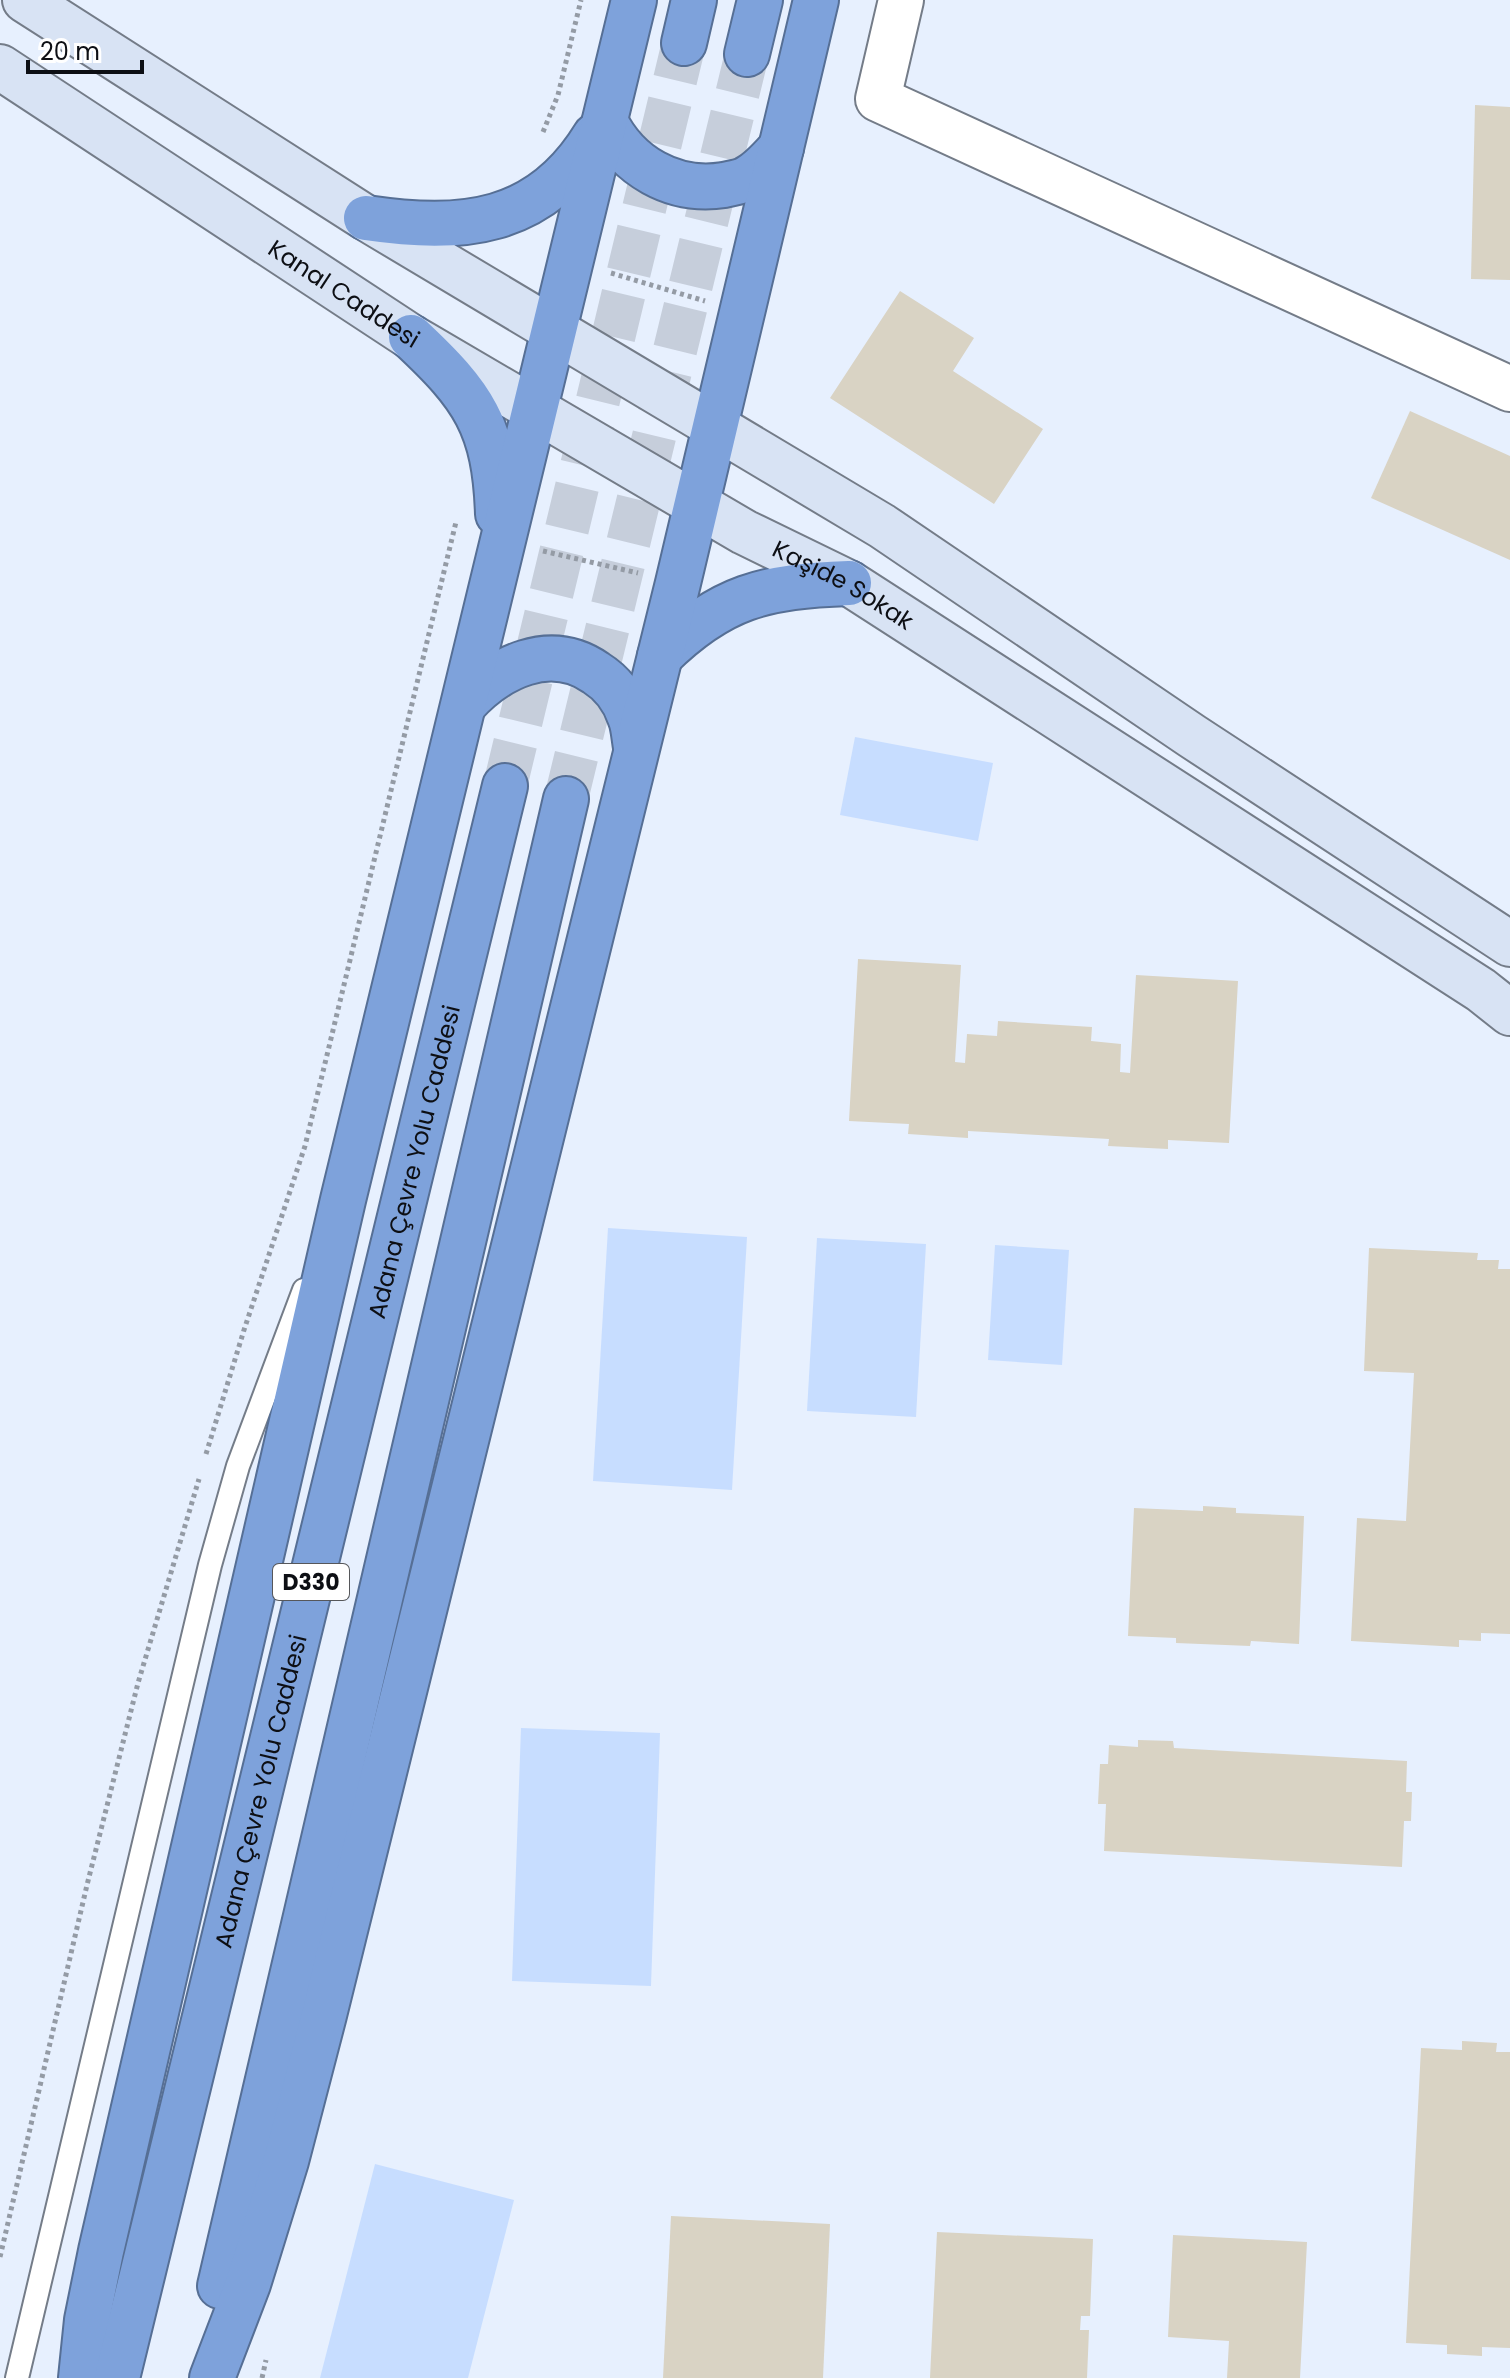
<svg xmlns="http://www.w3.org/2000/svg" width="1510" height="2378" viewBox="0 0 1510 2378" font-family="Poppins,sans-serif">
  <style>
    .green { fill: #c7ddff }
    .building { fill: #d9d3c4 }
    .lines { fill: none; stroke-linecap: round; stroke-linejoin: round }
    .highway-tunnel { stroke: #c6cedb; stroke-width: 44; stroke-dasharray: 44 22; stroke-linecap: butt }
    .lane-casing { stroke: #747c88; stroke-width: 26 }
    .street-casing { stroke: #747c88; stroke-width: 48 }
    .secondary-casing { stroke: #747c88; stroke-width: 48 }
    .highway-casing { stroke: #566f95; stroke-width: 48 }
    .path { stroke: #949ba5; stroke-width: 5; stroke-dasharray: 4 4; stroke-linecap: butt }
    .lane { stroke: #fff; stroke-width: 22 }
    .street { stroke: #fff; stroke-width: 44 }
    .secondary { stroke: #d8e3f4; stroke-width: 44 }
    .highway { stroke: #7ea2db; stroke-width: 44 }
    .labels { text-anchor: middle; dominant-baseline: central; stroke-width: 7; stroke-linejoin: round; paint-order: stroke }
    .shield { fill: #fff; stroke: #56575a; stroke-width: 2 }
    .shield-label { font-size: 22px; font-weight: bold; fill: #0d0f14 }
    .street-label { font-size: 24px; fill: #0d0f14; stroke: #fff }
  </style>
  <rect width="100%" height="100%" fill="#e7f0fe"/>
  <g class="green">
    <path d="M855,737L993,763L978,841L840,815Z"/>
    <path d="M608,1228L747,1237L732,1490L593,1481Z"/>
    <path d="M817,1238L926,1244L916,1417L807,1411Z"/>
    <path d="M995,1245L1069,1250L1062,1365L988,1360Z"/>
    <path d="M521,1728L660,1733L651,1986L512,1981Z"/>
    <path d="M375,2164L514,2200L468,2378H320Z"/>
  </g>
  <g class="building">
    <path d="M1475,105L1510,107V280L1471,279Z"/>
    <path d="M900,291L974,338L953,371L1043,429L994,504L830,398Z"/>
    <path d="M1410,411L1510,456V560L1371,498Z"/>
    <path d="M858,959L961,965L955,1062L965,1063L967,1034L997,1036L998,1021L1092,1027L1091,1041L1121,1044L1120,1072L1130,1073L1136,975L1238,981L1229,1143L1168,1140V1149L1108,1146L1109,1139L968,1131V1138L908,1134L909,1124L849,1121Z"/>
    <path d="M1369,1248L1478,1253L1477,1260H1499L1498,1269H1510V1634L1481,1633V1641L1459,1640V1647L1351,1641L1357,1518L1406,1521L1414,1373L1364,1371Z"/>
    <path d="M1203,1506L1236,1508V1513L1304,1516L1299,1644L1251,1641L1250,1646L1176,1643V1638L1128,1636L1134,1508L1203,1511Z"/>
    <path d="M1138,1740L1173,1741L1174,1748L1407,1761L1406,1792H1412L1411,1821H1404L1402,1867L1104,1851L1106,1804H1098L1100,1764H1108L1109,1745L1138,1747Z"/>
    <path d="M1462,2041L1497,2043L1496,2052H1510V2348L1482,2347V2356L1447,2354V2345L1406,2343L1421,2048L1462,2050Z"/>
    <path d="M671,2216L830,2224L823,2378H663Z"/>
    <path d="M937,2232L1093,2239L1090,2316H1081L1080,2330H1089L1087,2378H930Z"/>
    <path d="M1173,2235L1307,2242L1300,2378H1227L1229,2341L1168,2337Z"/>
  </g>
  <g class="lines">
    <g class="highway-tunnel">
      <path d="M505,786L684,43"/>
      <path d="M566,799L747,54"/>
    </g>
    <g class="lane-casing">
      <path id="lane" d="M17,2378L210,1565L238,1466L304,1290"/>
    </g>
    <g class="street-casing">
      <path id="street" d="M901,0L878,99L1510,389"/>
    </g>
    <g class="secondary-casing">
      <g id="secondary">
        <path d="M25,0L366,218L882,526L1192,736L1510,944"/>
        <path id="s1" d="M0,67L411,337L744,532L849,583L1481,990L1510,1013"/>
      </g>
    </g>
    <g class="highway-casing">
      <g id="highway">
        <path d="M684,43L694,0"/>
        <path d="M747,54L760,0"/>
        <path d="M605,121C627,166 673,193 724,185C732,183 742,182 748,178C761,171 771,159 781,148"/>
        <path d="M366,218C462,232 540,226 595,136"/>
        <path d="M411,337C474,396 495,426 498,514"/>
        <path d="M660,656C721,596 765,586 849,583"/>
        <path d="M464,704C498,667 550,641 596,673C612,683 624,699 630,717C634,726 634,737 636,747"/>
        <path d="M220,2286L566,799"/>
        <path d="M81,2378L87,2320L101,2251L343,1200L634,0"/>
        <path id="s2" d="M117,2378L505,786"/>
        <path d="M212,2378L248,2284L286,2161L324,2015L678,583L816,0"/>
      </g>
    </g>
    <g class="path">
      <path d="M543,132L558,95L581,0"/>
      <path d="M611,273L705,301"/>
      <path d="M543,551L638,573"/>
      <path d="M206,1454L244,1330L305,1146L456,522"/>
      <path d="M0,2257L87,1885L138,1683L199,1479"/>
      <path d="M262,2378L266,2360"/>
    </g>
    <use href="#lane" class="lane"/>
    <use href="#street" class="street"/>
    <use href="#secondary" class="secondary"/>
    <use href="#highway" class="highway"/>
  </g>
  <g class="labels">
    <rect class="shield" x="273" y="1564" width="76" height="36" rx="6"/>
    <g class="shield-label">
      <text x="311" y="1582">D330</text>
    </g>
    <g class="street-label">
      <text stroke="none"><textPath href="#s1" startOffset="412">Kanal Caddesi</textPath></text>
      <text stroke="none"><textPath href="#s1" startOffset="990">Kaşide Sokak</textPath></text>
      <text stroke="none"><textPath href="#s2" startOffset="1252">Adana Çevre Yolu Caddesi</textPath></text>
      <text stroke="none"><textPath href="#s2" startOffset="604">Adana Çevre Yolu Caddesi</textPath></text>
    </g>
  </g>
  <path d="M28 60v12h114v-12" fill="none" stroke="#0d0f14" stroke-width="4"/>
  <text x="40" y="60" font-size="24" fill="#0d0f14" stroke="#ffffff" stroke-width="6" paint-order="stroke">20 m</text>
</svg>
